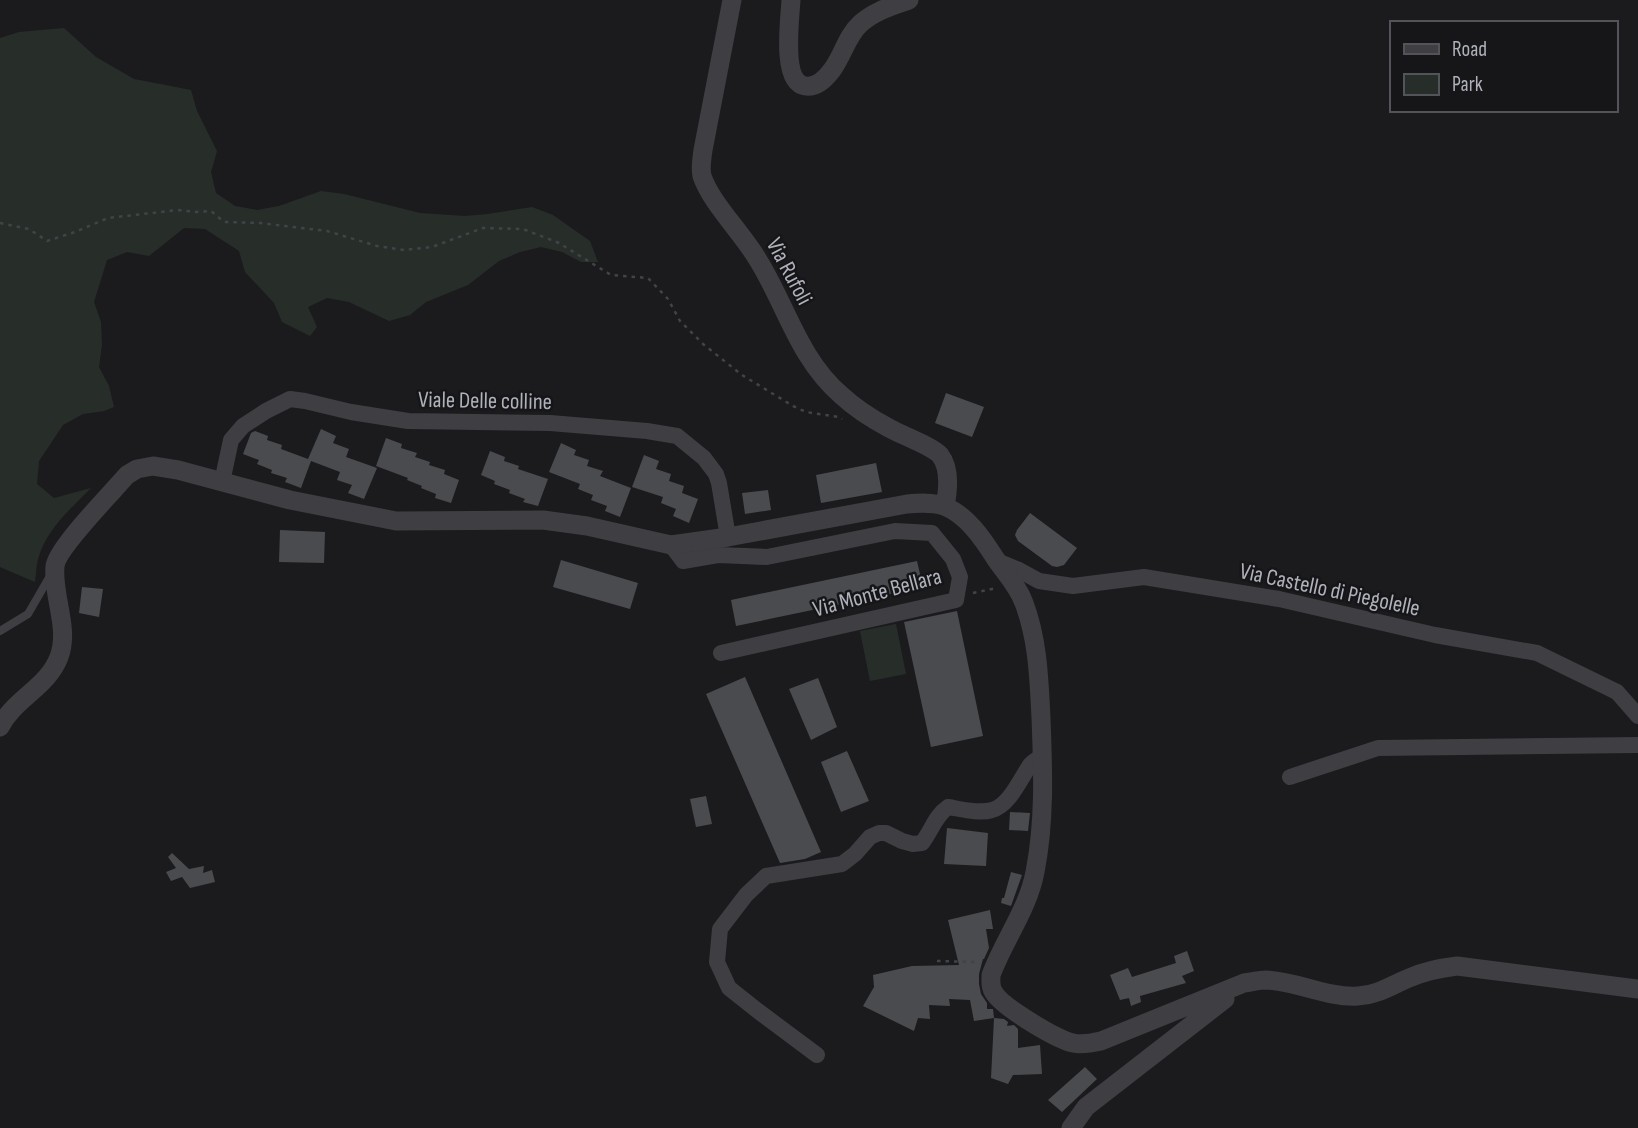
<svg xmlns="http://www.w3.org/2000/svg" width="1638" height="1128" font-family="'Sofia Sans Condensed',sans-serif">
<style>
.green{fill:#272e29}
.building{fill:#4a4b4f}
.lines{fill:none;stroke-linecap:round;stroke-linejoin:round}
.path{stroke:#424348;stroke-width:2.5;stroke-dasharray:3.5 5;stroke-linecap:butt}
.service{stroke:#3e3e43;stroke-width:8}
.minor{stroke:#3e3e43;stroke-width:16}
.tertiary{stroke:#3e3e43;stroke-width:19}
.labels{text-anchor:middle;stroke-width:5;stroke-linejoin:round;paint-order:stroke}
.street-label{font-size:23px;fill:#afb1bb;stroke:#161618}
</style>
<rect width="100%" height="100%" fill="#1b1b1d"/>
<path class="green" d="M 64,28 L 96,57 L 134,79 L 191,90 L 197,111 L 217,151 L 211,172 L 216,193 L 235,206 L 257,210 L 279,206 L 321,191 L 344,194 L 420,213 L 465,216 L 488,214 L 532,207 L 553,215 L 590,241 L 598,262 L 581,262 L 562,252 L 541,247 L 520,252 L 499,261 L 468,285 L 426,302 L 410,315 L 389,321 L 349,302 L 327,298 L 308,307 L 317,327 L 310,336 L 282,322 L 274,303 L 245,272 L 239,251 L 205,229 L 184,228 L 149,256 L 127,252 L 107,260 L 94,302 L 101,322 L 102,345 L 99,367 L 109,386 L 114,407 L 104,411 L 83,414 L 63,425 L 39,461 L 37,484 L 54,498 L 91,488 C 70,509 46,530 38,559 C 36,566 36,575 35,582 L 0,567 L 0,38 L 19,32 Z
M 896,624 L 906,674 L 870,681 L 860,631 Z"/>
<path class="building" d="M 946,393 L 984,407 L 972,437 L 935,423 Z
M 321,429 L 336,436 L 333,443 L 349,449 L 346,457 L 377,468 L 364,499 L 348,493 L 352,485 L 337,480 L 340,472 L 311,461 L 301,488 L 285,482 L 287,478 L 271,473 L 272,470 L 257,464 L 259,460 L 243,454 L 251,433 L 255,431 L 268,436 L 267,440 L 282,445 L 281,449 L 308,459 Z
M 386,438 L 402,444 L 401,448 L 417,453 L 415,457 L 430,462 L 429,465 L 445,470 L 444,474 L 459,480 L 451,503 L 435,498 L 436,494 L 421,488 L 422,486 L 407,480 L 408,478 L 376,466 Z
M 561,443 L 576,450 L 574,455 L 589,460 L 587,466 L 603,471 L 600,476 L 631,488 L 620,517 L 605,511 L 607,506 L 591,500 L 593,495 L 578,489 L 580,484 L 549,472 Z
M 490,451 L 505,457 L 504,461 L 519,466 L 518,469 L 548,479 L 538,506 L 523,502 L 525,499 L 509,493 L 510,490 L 494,484 L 495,481 L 481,475 Z
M 644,455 L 659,461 L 656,469 L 671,474 L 669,481 L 684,486 L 682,493 L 698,499 L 689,523 L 673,516 L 676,509 L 661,503 L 663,497 L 632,487 Z
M 876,463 L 882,492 L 821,503 L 816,475 Z
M 768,490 L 771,510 L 745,514 L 742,493 Z
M 1030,513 L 1077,548 L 1064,565 L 1057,567 L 1052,566 L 1018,541 L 1015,535 L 1017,530 Z
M 280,530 L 325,532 L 324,563 L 279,562 Z
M 561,560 L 638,583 L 630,609 L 553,587 Z
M 917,561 L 923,587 L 736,626 L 731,600 Z
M 82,587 L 103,589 L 99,617 L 79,613 Z
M 957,611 L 983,736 L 931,747 L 904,622 Z
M 745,677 L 821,852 L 805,859 L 780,863 L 706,694 Z
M 818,678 L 837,727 L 811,740 L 789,689 Z
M 847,751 L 869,801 L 841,812 L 821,762 Z
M 706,796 L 712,824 L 696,827 L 690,799 Z
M 1010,812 L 1030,813 L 1028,831 L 1009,830 Z
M 947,828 L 988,833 L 986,866 L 944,864 Z
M 172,853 L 189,869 L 204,866 L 203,873 L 212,870 L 215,882 L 190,888 L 182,877 L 171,881 L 166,872 L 176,868 L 168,857 Z
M 1011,872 L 1022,875 L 1011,906 L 1001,903 L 1002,898 L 1004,898 Z
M 990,910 L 993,929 L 986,929 L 989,948 L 984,959 L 983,959 L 979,974 L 979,984 L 981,994 L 987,1003 L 987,1009 L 993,1009 L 994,1018 L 974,1021 L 970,1000 L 949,999 L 950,1006 L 929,1005 L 930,1019 L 918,1018 L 914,1031 L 863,1006 L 874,987 L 873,975 L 912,966 L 959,965 L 948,920 Z
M 1187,951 L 1194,971 L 1182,976 L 1186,983 L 1140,996 L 1141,1002 L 1131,1006 L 1129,998 L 1120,1000 L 1110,975 L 1128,968 L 1132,977 L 1176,963 L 1174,956 Z
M 994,1018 L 1004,1019 L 1008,1022 L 1007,1026 L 1014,1025 L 1018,1029 L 1018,1048 L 1040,1045 L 1042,1074 L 1013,1075 L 1008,1084 L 991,1078 Z
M 1085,1067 L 1097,1079 L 1062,1112 L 1048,1100 Z"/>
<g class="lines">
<path class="path" d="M 0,223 L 29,229 L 47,241 L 75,232 L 108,218 L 178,210 L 196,212 L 211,211 L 224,222 L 260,223 L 327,231 L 377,246 L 404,250 L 432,247 L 483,228 L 523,229 L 559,243 L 611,275 L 648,278 L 668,299 L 680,321 L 703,344 L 742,375 L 793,406 L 806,412 L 839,417 L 842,419
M 973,593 L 997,588
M 937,961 L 979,962"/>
<path class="service" d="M 0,631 L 28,614 L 50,576"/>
<path class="minor" d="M 222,482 L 231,440 L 243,426 L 266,411 L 290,399 L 305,401 L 351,412 L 408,421 L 550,423 L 647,431 L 677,436 L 704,458 L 716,474 L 719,483 L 728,537
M 671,545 L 683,561 L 718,555 L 767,557 L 895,531 L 932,533 L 953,559 L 960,577 L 956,600 L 721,653
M 997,561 L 1019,570 L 1039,581 L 1073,586 L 1144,577 L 1279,599 L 1435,635 L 1537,653 L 1617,692 L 1638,716
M 1290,777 L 1378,748 L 1638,745
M 817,1055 L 758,1011 L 729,988 L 717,962 L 720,929 L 746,895 L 766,876 L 842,864 L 855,854 L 870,837 L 879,833 L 886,833 L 902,841 L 913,844 L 922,843 C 932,830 935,816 948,807 C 961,809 979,814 992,810 C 1009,806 1021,778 1030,765 C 1034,761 1039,758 1043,755"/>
<path class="tertiary" d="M 732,0 L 703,150 C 702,158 700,167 702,176 C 711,203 743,234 758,260 C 786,305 799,359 841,395 C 855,408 872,419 889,428 C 901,435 932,446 940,455 C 951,469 948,491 945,506
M 791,0 C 790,19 781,82 805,86 C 816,88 826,78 832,70 C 843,55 847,36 860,24 C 874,11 892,6 909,0
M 0,727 C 14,699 48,687 59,657 C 70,628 52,596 55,566 C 57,549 105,500 118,485 L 127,475 L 137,469 L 153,466 L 178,470 L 290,500 L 396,521 L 543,520 L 587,526 L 671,545 L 728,537 L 907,504 C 919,503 932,502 944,506 C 967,515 983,539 995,558 C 1005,573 1018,586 1024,603 C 1038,640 1039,679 1041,718 C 1043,770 1045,821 1035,872 C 1028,909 1004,940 991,975 C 991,981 990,986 993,991 C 1000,1006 1056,1039 1073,1043 C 1082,1045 1092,1043 1101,1041 L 1244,983 C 1252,982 1259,980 1266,980 C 1297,981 1327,998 1358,996 C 1378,995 1392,985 1409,978 C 1425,971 1440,968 1457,966 L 1638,989
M 1071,1128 L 1086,1107 L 1225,999"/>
</g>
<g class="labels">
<g class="street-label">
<text transform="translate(790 271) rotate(62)" y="8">Via Rufoli</text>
<text transform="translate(485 400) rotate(1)" y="8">Viale Delle colline</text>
<text transform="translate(1330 589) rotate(12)" y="8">Via Castello di Piegolelle</text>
<text transform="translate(877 592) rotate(-15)" y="8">Via Monte Bellara</text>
</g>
</g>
<rect x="1390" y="21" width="228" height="91" fill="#161618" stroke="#535459" stroke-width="2"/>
<rect x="1404" y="44" width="35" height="10" fill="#3e3e43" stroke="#535459" stroke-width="2"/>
<text x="1452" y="56" font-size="21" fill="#afb1bb">Road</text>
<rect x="1404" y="74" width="35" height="21" fill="#272e29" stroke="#535459" stroke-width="2"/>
<text x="1452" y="91" font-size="21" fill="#afb1bb">Park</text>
</svg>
